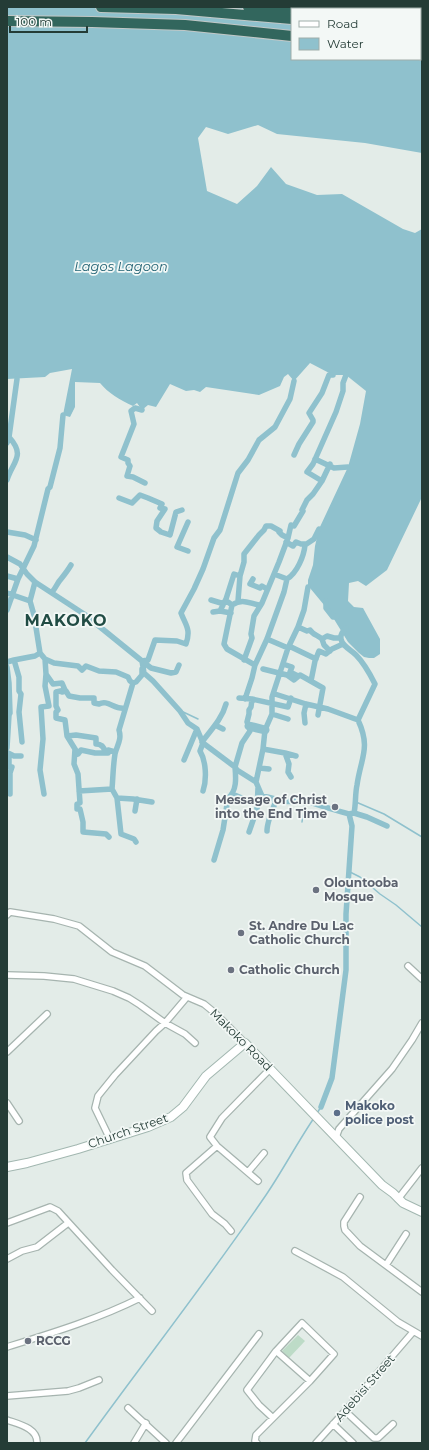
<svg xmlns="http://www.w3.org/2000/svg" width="429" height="1450" font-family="Montserrat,sans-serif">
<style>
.green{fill:#bddbc7}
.water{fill:#8fc1cd;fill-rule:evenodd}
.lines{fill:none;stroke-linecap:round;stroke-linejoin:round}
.stream{stroke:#8fc1cd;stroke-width:1.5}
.canal{stroke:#8fc1cd;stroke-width:5.5}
.river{stroke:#8fc1cd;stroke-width:9}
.street-casing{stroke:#a6b4af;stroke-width:8}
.secondary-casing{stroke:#a2b7b0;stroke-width:10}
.highway-casing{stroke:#c2c8c7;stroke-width:12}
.street{stroke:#fff;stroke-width:5.5}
.secondary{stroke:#fff;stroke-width:8}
.highway{stroke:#32665d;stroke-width:10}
.worship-dot{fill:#6b7280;stroke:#f3f8f6;stroke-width:1.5}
.service-dot{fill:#5c6f8a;stroke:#f3f8f6;stroke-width:1.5}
.labels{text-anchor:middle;stroke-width:3.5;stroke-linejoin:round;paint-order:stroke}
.worship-label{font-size:12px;font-weight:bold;fill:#5b616d;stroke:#f3f8f6;text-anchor:start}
.street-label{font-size:12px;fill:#243c36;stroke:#f3f8f6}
.service-label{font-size:12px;font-weight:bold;fill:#4e5e75;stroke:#f3f8f6;text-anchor:start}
.water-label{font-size:13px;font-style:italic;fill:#226374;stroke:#f3f8f6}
.district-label{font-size:16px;font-weight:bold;letter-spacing:1px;fill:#214c44;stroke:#f3f8f6}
</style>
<rect width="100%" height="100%" fill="#e3ece8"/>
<path class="green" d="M 298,1335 L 305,1341 L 289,1358 L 282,1351 Z"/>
<path class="water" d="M 7,7 L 422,7 L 422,153 L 365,143 L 277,134 L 258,125 L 228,134 L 206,127 L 198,138 L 207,191 L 237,204 L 257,186 L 271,167 L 286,184 L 317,195 L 342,194 L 403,229 L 415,233 L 422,229 L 422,497 L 387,570 L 366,586 L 358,581 L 349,583 L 348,601 L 354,607 L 363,608 L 380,639 L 380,654 L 374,658 L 369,658 L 364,657 L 359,653 L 348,642 L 329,611 L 310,588 L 308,587 L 308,580 L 313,565 L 315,546 L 319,529 L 348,467 L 360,424 L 366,391 L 346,375 L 333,375 L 310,363 L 294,381 L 288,374 L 284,377 L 280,386 L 259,395 L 206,387 L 200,392 L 194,390 L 186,391 L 170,384 L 156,407 L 148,405 L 142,410 L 137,403 L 133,406 C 120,400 108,393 100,383 L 75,382 L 75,407 L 70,417 L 63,415 L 72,369 L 50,373 L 45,377 L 7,379 ZM 292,9 L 420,9 L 420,59 L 292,59 Z"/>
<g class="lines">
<path class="stream" d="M 179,710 L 198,719
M 356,802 L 384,814 L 422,837
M 302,822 L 305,800
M 348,871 L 360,877 L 380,894 L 396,905 L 422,927
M 317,1113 L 321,1107
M 85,1443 C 145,1360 208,1280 266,1195 C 283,1170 297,1143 314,1118"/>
<path class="canal" d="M 142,410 L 135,408 L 131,411 L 134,424 L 121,457 L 128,460 L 128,463 L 130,466 L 127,476 L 133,477 L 145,483
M 7,443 L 9,437 L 17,379
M 294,455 L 299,444 L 313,422 L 313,420 L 309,413 L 322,393 L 329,375 L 333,375
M 315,459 L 334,468 L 348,467
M 7,480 C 13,461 26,456 9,437
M 322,481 L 307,472 L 313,464 L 336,412 L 343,391 L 343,383 L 346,375
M 119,498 L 132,503 L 140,495 L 148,498 L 162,504 L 160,508 L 165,509 L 157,521 L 156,528 L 161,532 L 170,535 L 176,512 L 182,510
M 188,522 L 177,547 L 188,551
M 7,532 L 25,535 L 36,540
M 286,542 L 293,546 L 296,542 L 301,544 L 306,544
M 7,557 L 20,564 L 27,574 L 35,582 L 84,614 L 142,661 L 144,673 L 153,681 L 180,711 L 188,723 L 197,729 L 203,743 L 235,767 L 237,770 L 256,782 L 262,796 C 281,799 283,805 303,799 C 317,806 334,809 349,814
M 274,574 L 287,579
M 7,576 L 18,579
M 253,579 L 250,584 L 260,588 L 262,586 L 267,589
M 35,582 L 30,601 L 34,615 L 40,653 L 45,659 L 46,674 L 53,684 L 62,683 L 65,690 L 56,692 L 56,706 L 58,710 L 56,712 L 56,718 L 65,720 L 67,736 L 75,749 L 74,764 L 78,774 L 80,803 L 77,804 L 77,809 L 80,809 L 83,822 L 83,832 L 106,834 L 109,837
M 52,592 C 56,588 57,583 61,579 C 65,574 68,570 71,565
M 7,593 L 30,601
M 211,600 L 221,603 L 228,602 L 232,605 C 243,598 248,603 259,605
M 238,601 L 240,576 L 244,562 L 244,554 L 259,535 L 264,530 L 266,526 L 271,526 L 280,531 L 279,532 L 282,535 L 288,538
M 326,601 L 326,608 L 333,617 L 337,616
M 232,605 L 224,644 L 227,649 L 255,665
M 7,610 L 18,579 L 34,546 L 48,489 L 50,487 L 60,448 L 63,415
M 220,611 L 226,599 L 234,574 L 240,576
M 213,612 L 220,611 L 231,613
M 298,627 L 307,631 L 310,630 C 313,635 318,635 322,639 L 327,636 L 334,638 L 341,638
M 267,639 L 288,648
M 322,639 L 324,645 L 330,651
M 289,646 L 316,659
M 45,659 L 54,663 L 78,666 L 82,670 L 86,666 L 99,671 L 116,672 L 128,677 L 130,681 L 133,683
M 14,660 L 35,656 L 40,653
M 244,660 L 252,638 L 251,634 L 254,616 L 262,603 L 279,562 L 288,538 L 291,525 L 294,526 L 303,511 L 302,510 L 307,500 L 313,494 L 322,481 L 330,464
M 142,661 L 148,660 L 155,640 L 177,641 L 186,644 C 191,629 186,626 181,613 L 194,589 L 203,569 L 214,538 L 220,530 L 238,473 L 248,460 L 259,440 L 275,427 L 290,399 L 294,381
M 142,661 L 151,668 L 171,673 L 176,672 L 179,665
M 7,662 L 14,660 L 19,677 L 19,691 L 21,694 L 19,712 L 22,742
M 283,664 L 292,667 L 290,672 L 298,676
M 7,667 L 9,683 L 10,713 L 9,715 L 7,748
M 263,669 L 287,675 L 294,680 L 300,675 L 323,688 L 318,715
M 311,681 L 315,661 L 319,651 L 326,654 L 332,649 L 343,644
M 62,692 L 66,691 L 69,696 L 80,698 L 94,698 L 94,703 L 99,704 C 108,699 114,710 125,708
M 275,694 L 306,704 L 328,709 L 358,720
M 245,699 L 252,678 L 255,665 L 267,639 L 284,592 L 287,579 C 297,573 304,556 305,545 L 314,539 L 319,529
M 252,699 L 288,707 L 291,698
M 272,714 L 288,719
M 305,723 L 304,713 L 306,704
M 215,725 L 223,729
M 67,736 L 76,735 L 96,738 L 96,744 C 101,744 104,746 105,752 L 108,750 L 115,752
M 202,742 C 211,730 222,719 226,704
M 75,749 L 78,754 L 81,750 L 95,753 L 108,753
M 263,749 L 285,753 L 289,764 L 288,772 L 291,777
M 8,753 L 14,756 L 21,756
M 285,753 L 296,756
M 9,754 L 9,767 L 12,767 L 10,773 L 10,794
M 184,760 L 197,729
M 235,767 L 242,743 L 250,731 L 249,726 L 247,722 L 249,714 L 249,710 L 251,707 L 252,699 L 239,698
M 259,768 L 269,769
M 256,782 L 263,749 L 265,730 L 272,714 L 272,697 L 288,648 L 298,627 L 304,610 L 308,587
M 112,789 L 117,798 L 121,834 L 134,839 L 136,842
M 79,791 L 112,789 C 113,778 113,766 115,754 C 117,745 122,740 119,730 L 133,683 L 136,682 L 142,675 L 142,669
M 203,791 C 207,779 206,761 200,751 L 203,743
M 44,794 L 40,770 L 43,739 L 41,707 L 49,706 L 45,686 L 46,674
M 232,794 L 242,798
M 117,798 L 133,799 L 152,802
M 135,811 L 137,799
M 354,813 L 367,817 L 387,826
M 267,831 C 267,824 273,808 276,801 L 273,799
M 249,832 L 257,809 L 258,788
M 214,860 L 223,830 L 228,798 C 237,791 236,778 235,767
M 321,1107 L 332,1078 L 346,970 L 346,914 L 352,826 L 349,814 L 354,813 C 356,804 355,794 357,785 C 361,757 371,748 358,720 L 375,684 C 370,674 364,663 356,655 C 351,650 342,646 341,639 C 340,635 343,631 346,628"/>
<path class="river" d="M 249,726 L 265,730"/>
<g class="street-casing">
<path id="street" d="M 7,915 L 10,912 L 54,919 L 79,926 L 112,952 L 145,966 L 183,995 L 204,1004 L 215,1013 L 245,1043
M 408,966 L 422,979
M 7,975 L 44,976 L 74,979 L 113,991 L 129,998 L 140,1005 L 165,1023 L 185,1034 L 195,1043
M 7,1052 L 47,1014
M 7,1103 L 19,1121
M 336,1137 L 339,1129 L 392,1069 L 412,1040 L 422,1023
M 110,1139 L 95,1108 L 98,1096 L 115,1075 L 156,1031 L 165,1023 L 187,997
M 217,1146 L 186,1173 L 187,1180 L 212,1214 L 225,1224 L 231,1231
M 248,1172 L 264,1153
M 258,1181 L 217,1146 L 210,1137 L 222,1118 L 270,1069
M 360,1197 L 344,1222 L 344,1226 L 345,1230 L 360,1246 L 422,1292
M 398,1199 L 422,1168
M 7,1223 L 50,1207 L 58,1211 L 112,1270 L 152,1311
M 295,1251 L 343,1277 L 398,1322 L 422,1336
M 7,1259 L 22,1251 L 37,1247 L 68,1223
M 386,1265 L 406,1234
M 7,1347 C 52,1333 98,1319 140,1298
M 276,1351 L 310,1381
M 7,1396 L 68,1391 L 79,1388 L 99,1380
M 128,1408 L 166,1443
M 345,1411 L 374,1438 L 378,1438 L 393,1424
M 7,1420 C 18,1424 38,1428 37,1443
M 333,1424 L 353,1443
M 134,1443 L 146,1423
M 176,1443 L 259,1334
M 257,1443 L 255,1441 L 256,1435 L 310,1381 L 334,1354 L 302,1323 L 276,1351 L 247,1390 L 259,1405 L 273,1418
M 316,1443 L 345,1411 L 413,1332"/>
</g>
<g class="secondary-casing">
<path id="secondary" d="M 7,1167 L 27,1163 L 78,1149 L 148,1127 L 171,1117 L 183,1107 L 206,1076 L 245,1043 L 382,1185 L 393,1193 L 403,1203 L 422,1212"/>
</g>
<g class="highway-casing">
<path id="highway" d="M 101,7 L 176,9 L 292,19
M 248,7 L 296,9
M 323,9 L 337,7
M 7,21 L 92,22 L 185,25 L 292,36
M 420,32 L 422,33
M 420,47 L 422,47
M 420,54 L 422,55"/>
</g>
<use href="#street" class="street"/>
<use href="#secondary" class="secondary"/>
<use href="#highway" class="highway"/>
</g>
<g class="worship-dot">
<circle cx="335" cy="807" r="4"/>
<circle cx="316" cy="890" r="4"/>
<circle cx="241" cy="933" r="4"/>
<circle cx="231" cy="970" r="4"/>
<circle cx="28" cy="1341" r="4"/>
</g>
<circle class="service-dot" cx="337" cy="1113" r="4"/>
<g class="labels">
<g class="worship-label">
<text x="327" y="804" text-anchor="end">Message of Christ<tspan x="327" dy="14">into the End Time</tspan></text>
<text x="324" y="887">Olountooba<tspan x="324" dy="14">Mosque</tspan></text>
<text x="249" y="930">St. Andre Du Lac<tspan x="249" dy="14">Catholic Church</tspan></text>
<text x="239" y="974">Catholic Church</text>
<text x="36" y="1345">RCCG</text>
</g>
<g class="street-label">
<text transform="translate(241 1040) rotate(45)" y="4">Makoko Road</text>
<text transform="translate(128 1131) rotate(-19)" y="4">Church Street</text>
<text transform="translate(365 1388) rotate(-49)" y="4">Adebisi Street</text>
</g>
<g class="service-label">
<text x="345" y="1110">Makoko<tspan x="345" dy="14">police post</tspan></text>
</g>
<g class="water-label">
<text x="121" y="271">Lagos Lagoon</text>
</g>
<g class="district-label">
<text x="66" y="626">MAKOKO</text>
</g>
</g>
<rect width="429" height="1450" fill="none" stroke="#243c36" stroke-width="16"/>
<rect x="291" y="8" width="130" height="52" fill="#f3f8f6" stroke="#a0ada9"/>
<rect x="299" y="21" width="20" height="6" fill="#ffffff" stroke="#a0ada9"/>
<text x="327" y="28" font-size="12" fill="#243c36">Road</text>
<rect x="299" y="38" width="20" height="12" fill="#8fc1cd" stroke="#a0ada9"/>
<text x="327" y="48" font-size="12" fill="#243c36">Water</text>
<path d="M10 26v6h77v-6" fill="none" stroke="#243c36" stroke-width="2"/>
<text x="16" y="26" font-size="12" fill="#243c36" stroke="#f3f8f6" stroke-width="3" paint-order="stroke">100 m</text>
</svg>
